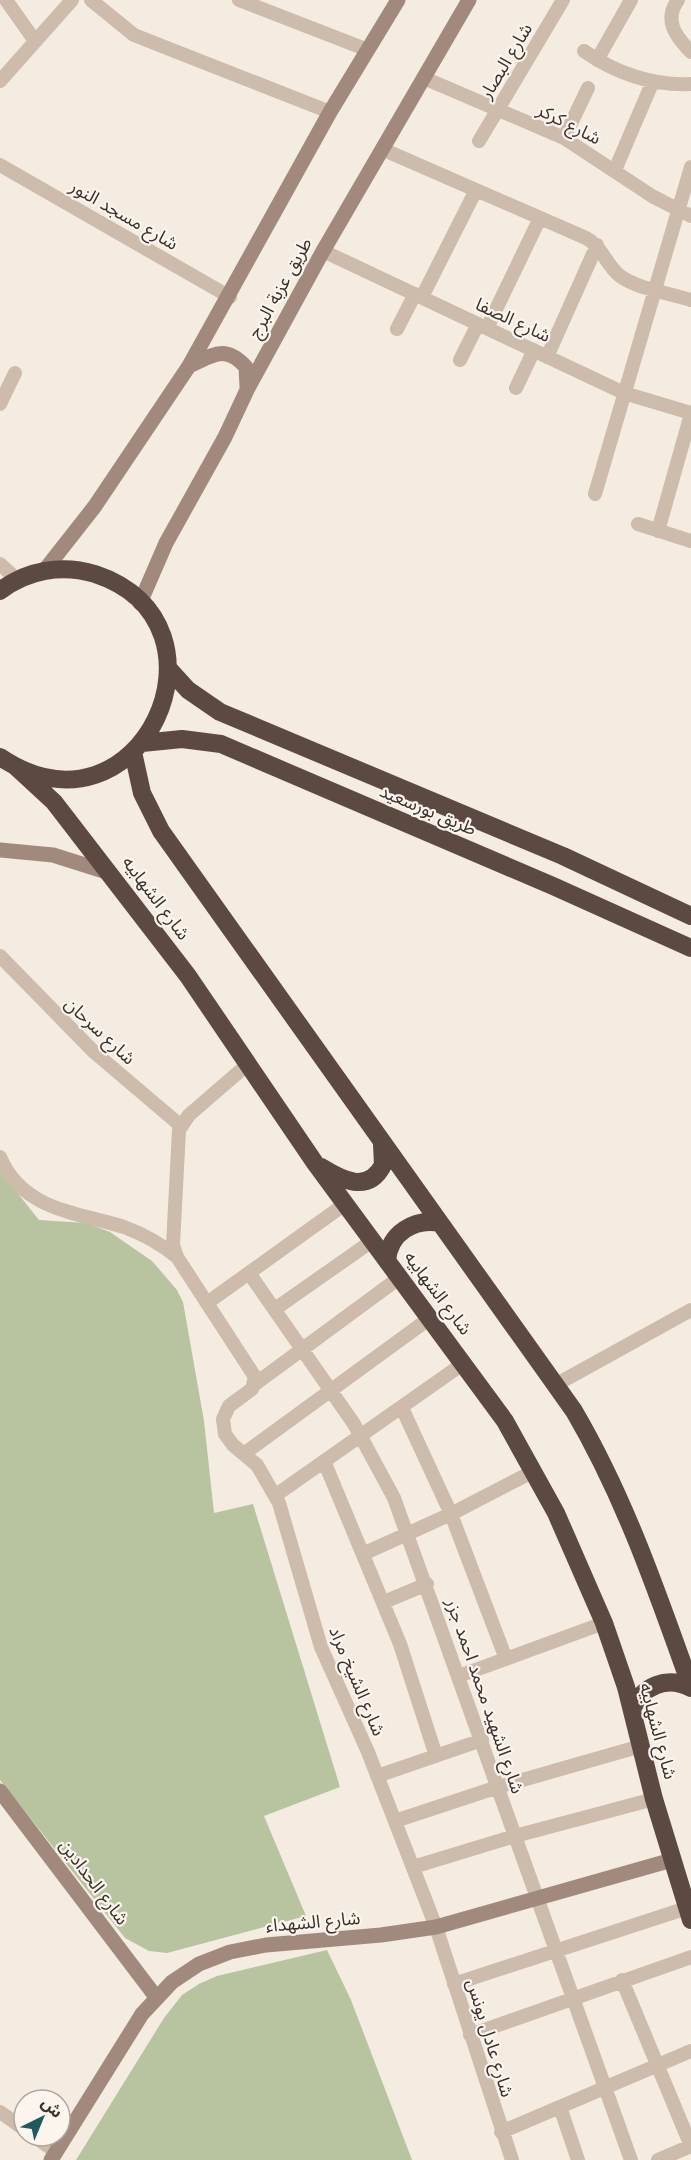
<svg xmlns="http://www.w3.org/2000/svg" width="691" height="2160" font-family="Inter,'Noto Sans Arabic',sans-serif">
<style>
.green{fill:#b8c4a0}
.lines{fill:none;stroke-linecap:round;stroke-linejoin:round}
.street{stroke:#cdbbac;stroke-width:14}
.secondary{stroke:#a18a7d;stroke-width:15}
.highway{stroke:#5c4a42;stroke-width:18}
.labels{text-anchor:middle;stroke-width:4.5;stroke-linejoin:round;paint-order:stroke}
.street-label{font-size:18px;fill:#3b302b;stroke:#fbf5ee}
</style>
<rect width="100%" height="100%" fill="#f4ebe1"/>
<path class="green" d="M 0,1171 L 39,1220 L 86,1223 L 110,1232 L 152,1261 L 177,1290 L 183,1302 L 204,1421 L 214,1513 L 253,1504 L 340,1787 L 264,1816 L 306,1916 L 167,1953 L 149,1951 L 125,1938 L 0,1780 Z
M 327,1950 L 351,2000 L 412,2160 L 76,2160 L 164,2018 L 182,1995 L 199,1984 L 217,1976 Z"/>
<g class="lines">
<path class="street" d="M 6,0 L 35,41
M 91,0 L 134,35 L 330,112
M 239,0 L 368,50
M 678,0 C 663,20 676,37 691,52
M 584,51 C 615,73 653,86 691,84
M 597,60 L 631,0
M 424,78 L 564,138 L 652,196 L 691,216
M 0,81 L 72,0
M 564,138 L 588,88
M 479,141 L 563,0
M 382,149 L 586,238 C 603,247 605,264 620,276 C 638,289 669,293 691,300
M 0,165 L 230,297
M 615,170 L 653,81
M 323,251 L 624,393 L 691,413
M 422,297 L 476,190
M 487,328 L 540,218
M 397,329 L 415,294
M 547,357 L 597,245
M 460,360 L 478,324
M 516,388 L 534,350
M 0,404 L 15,373
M 595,494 L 691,167
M 638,524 L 691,541
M 658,531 L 691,414
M 0,564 L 13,576
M 0,956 L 94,1052 L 181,1126
M 248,1064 L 189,1115 L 179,1130 L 173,1245 L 177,1257 L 255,1377 L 252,1389 L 229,1406 L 223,1419 L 225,1434 L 233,1445 L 257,1465 L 279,1503 L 321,1647 L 368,1752 L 436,1927 L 512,2160
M 0,1157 C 22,1210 76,1212 124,1227 C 143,1234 161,1244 177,1257
M 249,1273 L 354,1424 L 394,1498 L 631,2160
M 207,1303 L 345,1204
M 275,1309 L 372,1241
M 255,1384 L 399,1278
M 557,1384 L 691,1310
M 402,1408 L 451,1514 L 506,1659
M 245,1453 L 430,1318
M 324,1461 L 400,1644 L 436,1756
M 276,1495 L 464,1363
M 365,1553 L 451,1514 L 534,1471
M 384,1602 L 427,1584
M 459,1676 L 604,1623
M 377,1776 L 482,1740
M 395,1821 L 498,1787 L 641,1746
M 413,1867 L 515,1836 L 654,1799
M 622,1980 L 691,2146
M 454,1984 L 687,1908
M 470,2035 L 691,1957
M 560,2107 L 578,2160
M 0,2112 L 24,2129
M 501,2132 L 691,2051
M 34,2136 L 56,2152
M 658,2160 L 691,2146"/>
<path class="secondary" d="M 189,366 C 213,355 225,344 246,367 L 247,387
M 44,571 L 95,506 L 189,366 L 330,112 L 398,0
M 140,603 L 166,543 L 225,437 L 247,390 L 323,251 L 469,0
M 0,850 L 53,855 L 110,873
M 0,1791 L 156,1997
M 51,2160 L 142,2014 L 172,1982 L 199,1964 L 230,1952 L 266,1945 L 381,1935 L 436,1927 L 672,1860"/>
<path class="highway" d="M 0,591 C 27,570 62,564 95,574 C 244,623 140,851 0,757
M 168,668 L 188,690 L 220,712 L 563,856 L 691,916
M 142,743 L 182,739 L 221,744 L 553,886 L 691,948
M 133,752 L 142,793 L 161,831 L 574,1411 C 625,1498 657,1592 691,1687
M 15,766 L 54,802 L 188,976 L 315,1163 L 505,1421 L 556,1513 L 604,1623 L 626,1687 L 654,1799 L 691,1920
M 321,1167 C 342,1180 368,1194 383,1165 L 382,1144
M 387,1261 C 389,1233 414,1218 440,1223
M 632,1709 C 643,1686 667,1675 691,1688"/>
</g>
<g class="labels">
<g class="street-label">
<text transform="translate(506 61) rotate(-59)" y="6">شارع البصار</text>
<text transform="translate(569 124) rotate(27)" y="6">شارع كركر</text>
<text transform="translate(124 215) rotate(30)" y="6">شارع مسجد النور</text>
<text transform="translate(280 288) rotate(-61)" y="6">طريق عزبة البرج</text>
<text transform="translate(513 320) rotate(25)" y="6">شارع الصفا</text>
<text transform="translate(428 810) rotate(23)" y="6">طريق بورسعيد</text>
<text transform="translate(156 898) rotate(53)" y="6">شارع الشهابيه</text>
<text transform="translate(100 1031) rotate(43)" y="6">شارع سرحان</text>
<text transform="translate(438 1293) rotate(53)" y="6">شارع الشهابيه</text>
<text transform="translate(357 1681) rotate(67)" y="6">شارع الشيخ مراد</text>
<text transform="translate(485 1696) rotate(71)" y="6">شارع الشهيد محمد احمد جزر</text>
<text transform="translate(658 1731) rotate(75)" y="6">شارع الشهابيه</text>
<text transform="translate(94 1882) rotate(53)" y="6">شارع الحدادين</text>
<text transform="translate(313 1922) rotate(-5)" y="6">شارع الشهداء</text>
<text transform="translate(490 2038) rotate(73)" y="6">شارع عادل يونس</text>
</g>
</g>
<g transform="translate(42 2118) rotate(43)"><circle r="28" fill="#fbf5ee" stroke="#aea6a0" stroke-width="1.5"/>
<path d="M0-4.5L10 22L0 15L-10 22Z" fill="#1f5a5e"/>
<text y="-9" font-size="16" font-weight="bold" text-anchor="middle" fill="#3b302b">ش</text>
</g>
</svg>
